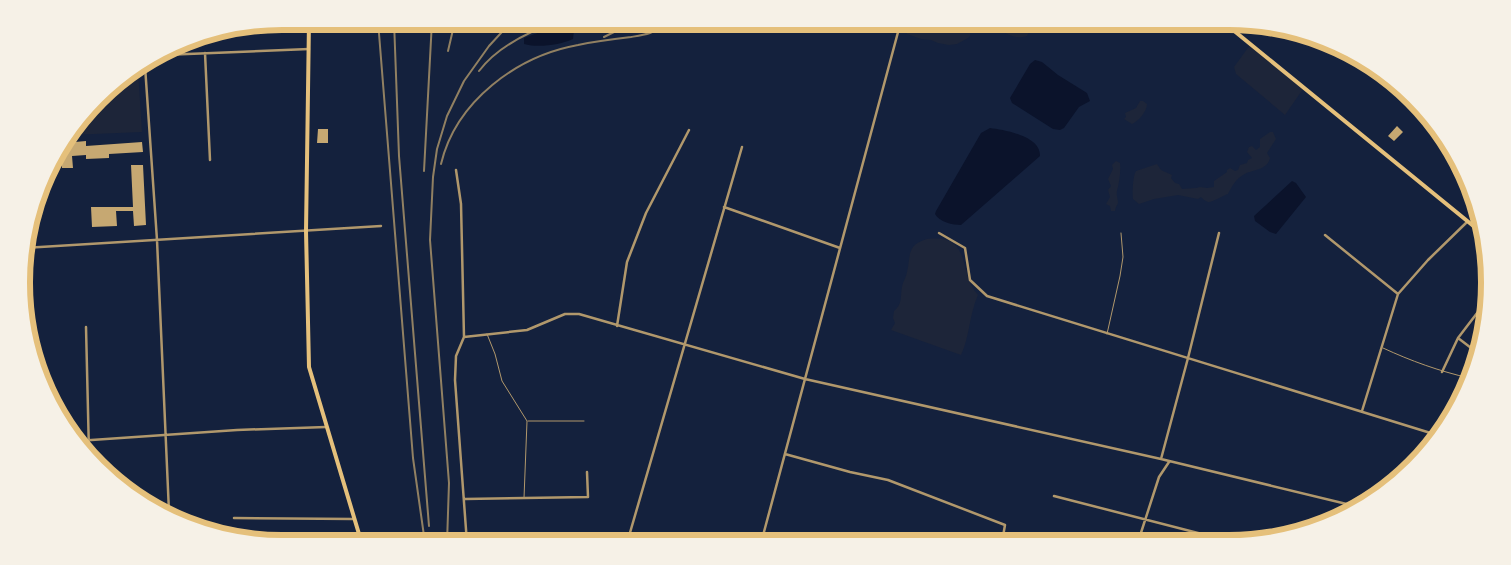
<svg xmlns="http://www.w3.org/2000/svg" width="1511" height="565" font-family="'Nunito Sans',sans-serif">
<style>
.green{fill:#1d2539}
.water{fill:#0b132b}
.building{fill:#c6a872}
.lines{fill:none;stroke-linecap:round;stroke-linejoin:round}
.service{stroke:#b1986c;stroke-width:1}
.minor{stroke:#b1986c;stroke-width:2.5}
.secondary{stroke:#e5c07b;stroke-width:4}
.primary{stroke:#e5c07b;stroke-width:4}
.rail{stroke:#918062;stroke-width:2}
.rim{fill:none;stroke:#e5c07b;stroke-width:6}
</style>
<rect width="100%" height="100%" fill="#14213d"/>
<path class="green" d="M 942,21 L 967,23 L 970,29 L 970,36 L 968,38 L 957,44 L 949,45 L 938,43 L 931,40 L 921,39 L 907,34 L 907,24 L 928,31 L 937,32 L 942,30 L 943,25 Z
M 983,21 L 1027,21 L 1031,28 L 1027,36 C 1010,42 1000,26 983,21 Z
M 1250,45 L 1303,89 L 1285,115 L 1236,74 L 1234,67 Z
M 138,70 L 142,132 L 70,135 L 110,86 Z
M 1140,101 L 1143,101 L 1147,104 C 1147,111 1139,121 1132,124 L 1124,119 L 1126,117 L 1125,113 L 1136,108 Z
M 1270,132 L 1273,132 L 1276,139 L 1267,153 L 1270,158 C 1267,171 1252,169 1243,175 C 1236,179 1232,186 1228,194 C 1224,195 1211,203 1208,202 C 1205,201 1203,199 1201,197 L 1198,199 L 1178,195 L 1154,199 L 1139,204 L 1133,199 C 1132,193 1133,175 1136,171 L 1157,164 L 1161,170 L 1172,175 L 1171,178 L 1175,183 L 1179,184 L 1182,189 L 1196,188 L 1200,187 L 1207,188 L 1214,187 L 1214,181 L 1227,172 L 1227,170 L 1230,168 L 1235,171 L 1238,170 L 1240,165 L 1247,163 L 1248,160 L 1252,158 L 1247,152 L 1249,147 L 1252,146 L 1256,150 L 1260,147 L 1260,139 Z
M 1116,161 L 1120,163 C 1121,172 1119,183 1117,191 C 1116,195 1118,199 1118,203 C 1117,206 1115,208 1115,211 L 1111,211 L 1110,206 L 1106,204 L 1110,197 L 1108,190 L 1111,186 L 1108,179 L 1113,169 L 1112,165 Z
M 927,239 C 974,234 957,273 978,295 C 969,315 970,336 961,355 L 891,330 L 895,323 L 893,318 L 894,311 C 903,304 900,296 902,287 C 903,281 906,278 907,272 C 911,256 906,245 927,239 Z"/>
<path class="water" d="M 559,25 L 574,30 L 573,39 C 560,45 538,48 524,44 L 524,38 Z
M 1035,60 L 1042,62 L 1058,75 L 1087,93 L 1090,101 L 1079,107 L 1064,128 L 1060,130 L 1053,129 L 1012,103 L 1010,98 L 1030,64 Z
M 990,128 C 1005,130 1041,136 1040,156 L 961,225 C 953,225 939,222 935,214 L 936,211 L 981,133 Z
M 1292,181 L 1296,183 L 1306,197 L 1276,234 L 1270,232 L 1255,221 L 1254,216 Z"/>
<path class="building" d="M 1278,28 L 1296,30 L 1297,31 L 1292,38 Z
M 1397,126 L 1403,132 L 1394,141 L 1388,136 Z
M 318,129 L 328,129 L 328,143 L 317,143 Z
M 86,141 L 86,146 L 142,142 L 143,152 L 109,154 L 109,158 L 86,159 L 86,155 L 72,156 L 73,168 L 62,168 L 60,147 L 64,143 Z
M 131,165 L 143,165 L 146,225 L 134,226 L 133,211 L 116,211 L 117,226 L 92,227 L 91,207 L 133,207 Z"/>
<g class="lines">
<path class="service" d="M 487,334 L 495,354 L 502,381 L 527,421 L 524,498
M 1107,334 L 1120,276 L 1123,257 L 1121,233
M 1383,348 C 1411,361 1439,371 1469,378
M 528,421 L 584,421"/>
<path class="minor" d="M 205,53 L 210,160
M 163,55 L 309,49
M 145,66 L 157,240 L 169,512
M 456,170 L 461,204 L 464,337 L 456,356 L 455,380 L 467,543
M 724,207 L 840,248
M 939,233 L 965,248 L 970,280 L 987,296 L 1437,435
M 1325,235 L 1398,294
M 24,248 L 381,226
M 617,326 L 627,262 L 646,213 L 689,130
M 86,327 L 89,453
M 464,337 L 527,330 L 565,314 L 579,314 L 805,379 L 1161,459 L 1359,507
M 1458,338 L 1479,354
M 1442,372 L 1458,338 L 1484,304
M 1362,411 L 1398,294 L 1428,260 L 1468,221
M 77,441 L 237,430 L 326,427
M 785,454 L 850,472 L 888,480 L 1005,525 L 1002,542
M 1161,459 L 1188,358 L 1219,233
M 1054,496 L 1233,542
M 465,499 L 588,497 L 587,472
M 234,518 L 354,519
M 1138,542 L 1159,477 L 1169,462
M 627,543 L 742,147
M 761,543 L 901,21"/>
<path class="secondary" d="M 309,21 L 306,231 L 309,367 L 362,544"/>
<path class="primary" d="M 1222,21 L 1482,233"/>
<path class="rail" d="M 378,21 L 413,458 L 425,543
M 394,21 L 399,156 L 429,526
M 604,37 L 626,26 L 629,21
M 448,51 L 455,21
M 479,71 C 498,46 530,31 559,21
M 441,164 C 456,101 517,56 578,45 C 596,41 613,39 631,37 C 637,36 644,35 650,33 C 659,29 669,25 678,21
M 424,171 L 432,21
M 447,543 L 449,483 L 430,240 L 433,177 L 437,149 L 447,116 L 464,81 L 489,46 L 512,21"/>
</g>
<path d="M0 0H1511V565H0ZM282 30H1229A252 252 0 0 1 1481 282V283A252 252 0 0 1 1229 535H282A252 252 0 0 1 30 283V282A252 252 0 0 1 282 30Z" fill="#f6f1e7" fill-rule="evenodd"/>
<path class="rim" d="M282 30H1229A252 252 0 0 1 1481 282V283A252 252 0 0 1 1229 535H282A252 252 0 0 1 30 283V282A252 252 0 0 1 282 30Z"/>
</svg>
